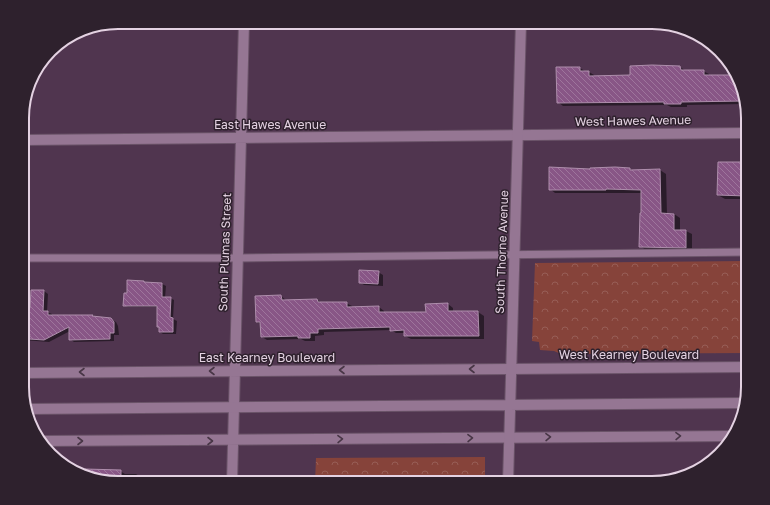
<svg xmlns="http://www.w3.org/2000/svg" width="770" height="505" font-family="'Golos Text',sans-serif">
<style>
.park{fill:url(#park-crowns)}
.shadow{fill:#0007}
.building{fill:url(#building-back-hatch);stroke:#ae8eac}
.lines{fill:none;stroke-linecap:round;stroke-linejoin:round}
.service-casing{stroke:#6a5368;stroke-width:9}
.minor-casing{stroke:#6a5368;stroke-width:12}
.secondary-casing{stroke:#6a5368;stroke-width:12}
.service{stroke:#957693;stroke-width:7}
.minor{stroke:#957693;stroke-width:10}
.secondary{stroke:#957693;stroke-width:10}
.oneway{stroke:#483646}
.labels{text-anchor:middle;stroke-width:3;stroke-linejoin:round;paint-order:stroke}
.street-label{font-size:12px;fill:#e4d2e2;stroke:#2e212d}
.rim{fill:none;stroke:#e4d2e2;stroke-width:2}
</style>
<defs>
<pattern id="park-crowns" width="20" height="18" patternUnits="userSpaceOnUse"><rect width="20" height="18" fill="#86433a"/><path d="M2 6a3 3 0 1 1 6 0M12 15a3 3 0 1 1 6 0" fill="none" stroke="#975d56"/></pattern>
<pattern id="building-back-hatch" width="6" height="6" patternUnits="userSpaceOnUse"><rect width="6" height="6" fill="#885686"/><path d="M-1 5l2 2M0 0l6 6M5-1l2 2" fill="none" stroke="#9e759c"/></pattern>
</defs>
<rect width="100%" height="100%" fill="#50354f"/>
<path class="park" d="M 748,261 L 748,353 L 561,354 L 554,351 L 540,350 L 539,342 L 532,341 L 535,263 Z
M 485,457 L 485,483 L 315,483 L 316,458 Z"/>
<path class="shadow" d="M 730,64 L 735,70 L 745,104 L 687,105 L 687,107 L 671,107 L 667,105 L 563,106 L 558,102 L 580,68 L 586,72 L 589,72 L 594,75 L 594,76 L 631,76 L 652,66 L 680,67 L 686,71 L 703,71 L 709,74 L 709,76 L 730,76 Z
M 746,163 L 748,164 L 748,199 L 725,199 L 718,195 Z
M 630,169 L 634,171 L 660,170 L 666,174 L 667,214 L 674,214 L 680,218 L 680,231 L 686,231 L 692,234 L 692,250 L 646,250 L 640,246 L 642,193 L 555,193 L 550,189 L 591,170 Z
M 378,272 L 383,275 L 383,286 L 364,285 L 360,282 Z
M 144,282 L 148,284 L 162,284 L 166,286 L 165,298 L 170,298 L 174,300 L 173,319 L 177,321 L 176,334 L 163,334 L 160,332 L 160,327 L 158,326 L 158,307 L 128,307 L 124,305 L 128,294 Z
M 44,291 L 48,294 L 47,312 L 52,314 L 52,316 L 111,319 L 116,322 L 118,326 L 119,335 L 114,335 L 114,341 L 74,342 L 70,339 L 70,331 L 49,342 L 23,340 L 23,304 L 32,305 Z
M 281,296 L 287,301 L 317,300 L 322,303 L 346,303 L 352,306 L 352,308 L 379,307 L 384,311 L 384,313 L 427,313 L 448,304 L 453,308 L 453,312 L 478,312 L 484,316 L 484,339 L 411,339 L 405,336 L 405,333 L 396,333 L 391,330 L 324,332 L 324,335 L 315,336 L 315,341 L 305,341 L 301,339 L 267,340 L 262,337 L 261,324 L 257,322 Z
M 120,471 L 125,474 L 136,474 L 141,477 L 141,483 L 118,483 L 88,474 Z
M 271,476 L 287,477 L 292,479 L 292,483 L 271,483 Z"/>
<path class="building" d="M 652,65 L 680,66 L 681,70 L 704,70 L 704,75 L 736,75 L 744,101 L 681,102 L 681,104 L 664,104 L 664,102 L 557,103 L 556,67 L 580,67 L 580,71 L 589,71 L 589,76 L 630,75 L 630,66 Z
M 718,162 L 747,162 L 746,196 L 717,195 Z
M 549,167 L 590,169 L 590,168 L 615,167 L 630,168 L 630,170 L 660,169 L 661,213 L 674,214 L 674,230 L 686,230 L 686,248 L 639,247 L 640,213 L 641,213 L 641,190 L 606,189 L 606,190 L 549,190 Z
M 359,270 L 379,271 L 378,284 L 359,283 Z
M 127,280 L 144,281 L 144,282 L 162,283 L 162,297 L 171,297 L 170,317 L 173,318 L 173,332 L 159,332 L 159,327 L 157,327 L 157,306 L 123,306 L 124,293 L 127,293 Z
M 31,290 L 44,290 L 43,311 L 48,311 L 48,315 L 93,315 L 92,316 L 111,318 L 114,322 L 114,333 L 110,333 L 110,339 L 69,340 L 69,327 L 44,340 L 29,339 L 30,334 L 23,333 L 24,322 L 25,317 L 27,317 L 28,308 L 30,308 Z
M 281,295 L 282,300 L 317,299 L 318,302 L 347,302 L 347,307 L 379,306 L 379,312 L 426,312 L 425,304 L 448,303 L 448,311 L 478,311 L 479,336 L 404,336 L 404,330 L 390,331 L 390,327 L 318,329 L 318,333 L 310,333 L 310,338 L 298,338 L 298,336 L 261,337 L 260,322 L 256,322 L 255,296 Z
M 85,469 L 121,470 L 121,483 L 85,473 Z"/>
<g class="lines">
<g class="service-casing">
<path id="service" d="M 23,258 L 238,258 L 748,252"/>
</g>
<g class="minor-casing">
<path id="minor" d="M 23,140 L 748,133
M 23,373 L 748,367
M 41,441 L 733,436
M 232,483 L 244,22"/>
</g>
<g class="secondary-casing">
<path id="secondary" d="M 26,409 L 744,403
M 508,483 L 521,22"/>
</g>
<use href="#service" class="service"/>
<use href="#minor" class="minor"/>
<use href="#secondary" class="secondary"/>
</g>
<defs><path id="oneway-chevron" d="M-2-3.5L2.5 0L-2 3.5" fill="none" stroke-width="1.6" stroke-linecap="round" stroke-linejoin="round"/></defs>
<g class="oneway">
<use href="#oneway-chevron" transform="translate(472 369) rotate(180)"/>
<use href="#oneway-chevron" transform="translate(342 370) rotate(180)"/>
<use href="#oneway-chevron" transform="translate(212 371) rotate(180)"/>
<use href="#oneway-chevron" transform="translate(82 372) rotate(180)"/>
<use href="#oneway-chevron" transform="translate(678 436) rotate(-1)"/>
<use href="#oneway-chevron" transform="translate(548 437) rotate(-1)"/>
<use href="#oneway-chevron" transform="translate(470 438) rotate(-1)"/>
<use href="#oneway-chevron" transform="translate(340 439) rotate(-1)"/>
<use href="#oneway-chevron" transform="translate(80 441)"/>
<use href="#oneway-chevron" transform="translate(210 441)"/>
</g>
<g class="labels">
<g class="street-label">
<text transform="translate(633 121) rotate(-1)" y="4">West Hawes Avenue</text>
<text x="270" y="129">East Hawes Avenue</text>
<text transform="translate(225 252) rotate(-88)" y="4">South Plumas Street</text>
<text transform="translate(502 252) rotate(-88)" y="4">South Thorne Avenue</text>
<text x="629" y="359">West Kearney Boulevard</text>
<text x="267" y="362">East Kearney Boulevard</text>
</g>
</g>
<path d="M0 0H770V505H0ZM118 29H652A89 89 0 0 1 741 118V387A89 89 0 0 1 652 476H118A89 89 0 0 1 29 387V118A89 89 0 0 1 118 29Z" fill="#2e212d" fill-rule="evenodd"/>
<path class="rim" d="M118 29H652A89 89 0 0 1 741 118V387A89 89 0 0 1 652 476H118A89 89 0 0 1 29 387V118A89 89 0 0 1 118 29Z"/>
</svg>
